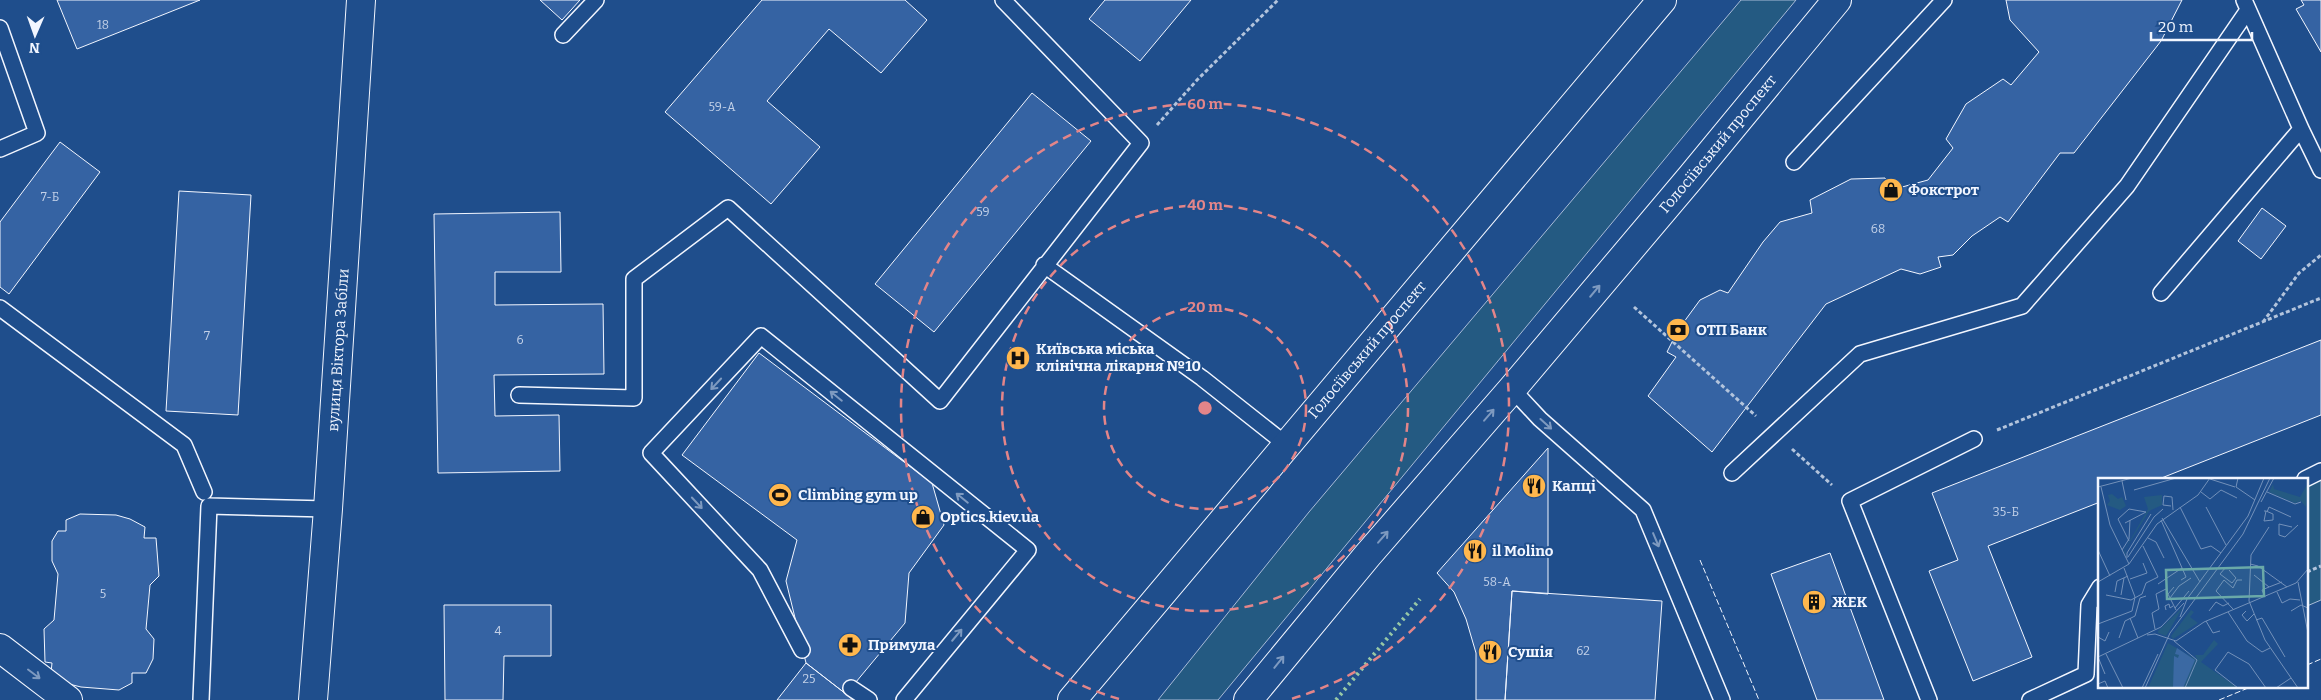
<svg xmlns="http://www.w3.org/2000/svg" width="2321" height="700" font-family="Bitter,serif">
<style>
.green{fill:#245a82;stroke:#a8bbd7}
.building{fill:#3563a3;stroke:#f2f6ff}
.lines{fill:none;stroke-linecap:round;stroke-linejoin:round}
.service-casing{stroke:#f2f6ff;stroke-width:18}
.minor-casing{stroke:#f2f6ff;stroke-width:30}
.primary-casing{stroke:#f2f6ff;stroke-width:30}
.trunk-casing{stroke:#f2f6ff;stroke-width:30}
.path{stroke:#b3c4dc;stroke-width:3;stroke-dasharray:4 2.5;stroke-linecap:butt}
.service{stroke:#1f4e8c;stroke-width:15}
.minor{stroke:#1f4e8c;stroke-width:28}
.primary{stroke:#1f4e8c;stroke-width:28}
.trunk{stroke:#1f4e8c;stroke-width:28}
.hedge{stroke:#97c8a6;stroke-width:4;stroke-dasharray:2.5 4;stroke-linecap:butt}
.fence{stroke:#f2f6ff;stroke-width:1;stroke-dasharray:6 2.5;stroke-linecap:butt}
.oneway{stroke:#7e9ac0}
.ring{fill:none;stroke:#e38589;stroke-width:2.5;stroke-dasharray:9 6}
.labels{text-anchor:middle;stroke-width:4;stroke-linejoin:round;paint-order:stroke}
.number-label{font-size:12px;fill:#c3d1e8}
.street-label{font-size:15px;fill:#f2f6ff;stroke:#1f4e8c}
.poi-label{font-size:15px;font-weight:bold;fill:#f2f6ff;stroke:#1f4e8c;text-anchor:start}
.inset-road{fill:none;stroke:#7391ba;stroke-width:1}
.view{fill:#6aa9a8;fill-opacity:0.15;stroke:#6aa9a8;stroke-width:2.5}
.inset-edge{fill:none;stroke:#f2f6ff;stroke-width:2.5}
.centre{fill:#e38589;stroke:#1f4e8c;stroke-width:2.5}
.ring-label{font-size:15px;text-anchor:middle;font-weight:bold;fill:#e38589;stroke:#1f4e8c;stroke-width:4;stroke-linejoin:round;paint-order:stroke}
</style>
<rect width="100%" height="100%" fill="#1f4e8c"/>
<path class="green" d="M 1741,0 L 1796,0 L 1218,700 L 1158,700 L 1309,512 Z
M 2321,471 L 2321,600 L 2307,606 L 2307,479 Z"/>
<path class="building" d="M 57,0 L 200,0 L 77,49 Z
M 540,0 L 580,0 L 562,20 Z
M 762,0 L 905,0 L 927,20 L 881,73 L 829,29 L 767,101 L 820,147 L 771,204 L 665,112 Z
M 1105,0 L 1191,0 L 1140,61 L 1089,19 Z
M 2006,0 L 2182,0 L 2161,41 L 2074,153 L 2060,153 L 2008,222 L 2000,217 L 1972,236 L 1953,255 L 1938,257 L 1941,267 L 1920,274 L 1901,269 L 1826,304 L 1712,452 L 1648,396 L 1676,357 L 1667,352 L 1678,330 L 1700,300 L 1720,290 L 1728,293 L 1763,242 L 1780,222 L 1812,213 L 1810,200 L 1851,179 L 1885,178 L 1891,190 L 1928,180 L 1953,148 L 1946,139 L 1966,104 L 2003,79 L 2011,85 L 2039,52 L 2010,20 Z
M 2301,0 L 2321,0 L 2321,52 L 2296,9 L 2304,5 Z
M 1032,93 L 1091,141 L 934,332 L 875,284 Z
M 60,142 L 100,172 L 9,294 L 0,287 L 0,222 Z
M 179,191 L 251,195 L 238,415 L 166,411 Z
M 2262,208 L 2286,226 L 2261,259 L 2238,241 Z
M 560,212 L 561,272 L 495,272 L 495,305 L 603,304 L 604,374 L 494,375 L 495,416 L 559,415 L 560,471 L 438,473 L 434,214 Z
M 2321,340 L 2321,415 L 2159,479 L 2100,479 L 2100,502 L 1988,546 L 2032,657 L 1973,681 L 1929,571 L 1958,560 L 1932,493 Z
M 759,353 L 932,483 L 944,525 L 909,573 L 905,623 L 846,694 L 806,663 L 786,581 L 797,540 L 682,455 Z
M 1548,448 L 1548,594 L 1512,591 L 1505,700 L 1476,700 L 1476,653 L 1466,619 L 1454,592 L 1437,573 Z
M 80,514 L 116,515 L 130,519 L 145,527 L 144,538 L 156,538 L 159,576 L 150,585 L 146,629 L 154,639 L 153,659 L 146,673 L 132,673 L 132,683 L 119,690 L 81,687 L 65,683 L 51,673 L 52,663 L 45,662 L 44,629 L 54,620 L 58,574 L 52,561 L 52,541 L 58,531 L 66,531 L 66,520 Z
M 1830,553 L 1858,629 L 1884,700 L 1817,700 L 1771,574 Z
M 1512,591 L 1662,601 L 1655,700 L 1505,700 Z
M 444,605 L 551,605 L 551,656 L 504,656 L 503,700 L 445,700 Z
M 806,663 L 846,694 L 853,700 L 777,700 Z"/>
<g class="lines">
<g class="service-casing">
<path id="service" d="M 0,28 L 37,133 L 0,149
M 563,35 L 596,0
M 2301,129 L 2321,170
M 1794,162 L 1944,0
M 1044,265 L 1202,378 L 1288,446
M 2161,293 L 2301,129 L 2244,0
M 0,308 L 184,445 L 204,492
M 1512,389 L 1540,419 L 1643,510 L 1722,700
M 519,395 L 634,398 L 634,279 L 728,208 L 940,401 L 1141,143 L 1003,0
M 1732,473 L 1860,354 L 2022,306 L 2127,186 L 2248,10
M 2305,479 L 2321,471
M 802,650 L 760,570 L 651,453 L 761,336 L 1028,550 L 904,700
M 851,688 L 869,700
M 201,700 L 209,506 L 328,509
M 1929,700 L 1850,501 L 1974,439
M 2030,700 L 2086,674 L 2089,605 L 2100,587"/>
</g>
<g class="minor-casing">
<g id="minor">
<path d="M 0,648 L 68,700"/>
<path id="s1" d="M 313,700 L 328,509 L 361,0"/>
</g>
</g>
<g class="primary-casing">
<g id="primary">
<path id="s2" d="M 1248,700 L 1367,556 L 1512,389 L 1691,177 L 1837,0"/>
</g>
</g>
<g class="trunk-casing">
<g id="trunk">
<path id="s3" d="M 1072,700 L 1662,0"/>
</g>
</g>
<path class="path" d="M 1157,125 L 1197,80 L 1278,0
M 1634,307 L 1756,416
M 2263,322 L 2299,273 L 2321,255
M 1997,430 L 2321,298
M 1792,449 L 1832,485
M 2307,572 L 2321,566"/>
<use href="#service" class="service"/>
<use href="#minor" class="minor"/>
<use href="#primary" class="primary"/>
<use href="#trunk" class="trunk"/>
<path class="hedge" d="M 1336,700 L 1420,599"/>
<path class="fence" d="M 1700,560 L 1759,700
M 2307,665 L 2321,659
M 2219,700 L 2253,686"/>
</g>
<defs><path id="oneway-shaft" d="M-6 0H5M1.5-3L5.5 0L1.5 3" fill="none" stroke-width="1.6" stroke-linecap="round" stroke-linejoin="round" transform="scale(1.25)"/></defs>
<g class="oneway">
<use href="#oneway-shaft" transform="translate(1595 291) rotate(-50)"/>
<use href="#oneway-shaft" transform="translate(716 384) rotate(133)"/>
<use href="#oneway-shaft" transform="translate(836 396) rotate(-141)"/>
<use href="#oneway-shaft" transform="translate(1489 415) rotate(-49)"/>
<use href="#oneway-shaft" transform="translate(1546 424) rotate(42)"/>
<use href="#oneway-shaft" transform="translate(962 498) rotate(-141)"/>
<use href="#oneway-shaft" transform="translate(697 503) rotate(47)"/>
<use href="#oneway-shaft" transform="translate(1383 537) rotate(-49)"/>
<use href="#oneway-shaft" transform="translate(1656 540) rotate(67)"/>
<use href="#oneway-shaft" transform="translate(957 635) rotate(-50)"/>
<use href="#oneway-shaft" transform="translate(1279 662) rotate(-51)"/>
<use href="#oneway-shaft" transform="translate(34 674) rotate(37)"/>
</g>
<g class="ring">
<circle cx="1205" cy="408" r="101"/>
<circle cx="1205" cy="408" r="203"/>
<path d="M1119 699A304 304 0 1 1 1291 699"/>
</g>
<defs>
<g id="shop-disc" transform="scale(1.25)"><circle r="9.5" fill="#ffb74d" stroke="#1f4e8c"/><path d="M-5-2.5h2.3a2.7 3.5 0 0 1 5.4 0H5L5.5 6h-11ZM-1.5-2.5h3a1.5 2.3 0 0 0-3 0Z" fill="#111"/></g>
<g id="bank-disc" transform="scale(1.25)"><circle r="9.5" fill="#ffb74d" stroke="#1f4e8c"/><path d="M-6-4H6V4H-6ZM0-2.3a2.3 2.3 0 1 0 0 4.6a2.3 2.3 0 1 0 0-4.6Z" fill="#111"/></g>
<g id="hospital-disc" transform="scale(1.25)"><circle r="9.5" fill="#ffb74d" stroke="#1f4e8c"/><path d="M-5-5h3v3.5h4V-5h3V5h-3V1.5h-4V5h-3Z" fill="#111"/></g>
<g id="restaurant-disc" transform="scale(1.25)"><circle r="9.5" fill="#ffb74d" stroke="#1f4e8c"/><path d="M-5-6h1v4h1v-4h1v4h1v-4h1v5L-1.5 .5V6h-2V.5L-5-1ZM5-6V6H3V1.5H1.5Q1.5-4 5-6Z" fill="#111"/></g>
<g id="stadium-disc" transform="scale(1.25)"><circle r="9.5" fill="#ffb74d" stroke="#1f4e8c"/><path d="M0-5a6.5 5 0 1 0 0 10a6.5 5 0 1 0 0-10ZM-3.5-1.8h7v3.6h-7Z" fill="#111"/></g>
<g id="building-disc" transform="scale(1.25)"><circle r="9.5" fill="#ffb74d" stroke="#1f4e8c"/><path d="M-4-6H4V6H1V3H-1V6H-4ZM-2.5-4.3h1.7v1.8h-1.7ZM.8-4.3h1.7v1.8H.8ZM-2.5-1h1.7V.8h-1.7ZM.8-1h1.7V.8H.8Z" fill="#111"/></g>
<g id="pharmacy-disc" transform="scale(1.25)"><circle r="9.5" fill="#ffb74d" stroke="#1f4e8c"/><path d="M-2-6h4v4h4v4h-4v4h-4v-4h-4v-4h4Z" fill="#111"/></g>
</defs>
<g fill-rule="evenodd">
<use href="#shop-disc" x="1891" y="190"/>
<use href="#bank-disc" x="1678" y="330"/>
<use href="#hospital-disc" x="1018" y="358"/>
<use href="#restaurant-disc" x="1534" y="486"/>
<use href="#stadium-disc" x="780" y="495"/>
<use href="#shop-disc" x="923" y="517"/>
<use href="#restaurant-disc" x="1475" y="551"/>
<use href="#building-disc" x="1814" y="602"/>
<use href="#pharmacy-disc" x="850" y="645"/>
<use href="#restaurant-disc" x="1490" y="652"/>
</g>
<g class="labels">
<g class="number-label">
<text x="103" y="29">18</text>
<text x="722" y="111">59-А</text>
<text x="50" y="201">7-Б</text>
<text x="983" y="216">59</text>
<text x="1878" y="233">68</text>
<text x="207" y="340">7</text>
<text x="520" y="344">6</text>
<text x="2006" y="516">35-Б</text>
<text x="1497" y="586">58-А</text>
<text x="103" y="598">5</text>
<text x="498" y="635">4</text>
<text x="1583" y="655">62</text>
<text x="809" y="683">25</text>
</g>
<g class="street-label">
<text dy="5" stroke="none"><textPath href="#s2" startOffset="728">Голосіївський проспект</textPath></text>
<text dy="5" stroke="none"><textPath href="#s1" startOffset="351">вулиця Віктора Забіли</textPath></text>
<text dy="5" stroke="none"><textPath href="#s3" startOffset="458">Голосіївський проспект</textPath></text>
</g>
<g class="poi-label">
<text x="1908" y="195">Фокстрот</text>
<text x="1696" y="335">ОТП Банк</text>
<text x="1036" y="354">Київська міська<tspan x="1036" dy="17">клінічна лікарня №10</tspan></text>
<text x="1552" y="491">Капці</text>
<text x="798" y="500">Climbing gym up</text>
<text x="940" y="522">Optics.kiev.ua</text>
<text x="1492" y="556">il Molino</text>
<text x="1832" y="607">ЖЕК</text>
<text x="868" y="650">Примула</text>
<text x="1508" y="657">Сушія</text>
</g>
</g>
<g transform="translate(2098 478)">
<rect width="210" height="210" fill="#1f4e8c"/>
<path d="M 210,5 L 208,29 L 203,23 L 197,25 L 171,14 L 175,6 L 176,11 L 202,19 ZM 14,16 L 20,21 L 24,19 L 28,28 L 22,32 L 9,27 L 12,23 L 10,17 ZM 64,17 L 64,27 L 51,33 L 27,72 L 29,79 L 26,73 L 50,31 L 46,19 ZM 85,129 L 68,158 L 60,155 L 60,153 ZM 93,132 L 96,134 L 92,139 L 100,145 L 75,161 L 73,158 ZM 116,162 L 120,166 L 103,184 L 140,210 L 50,210 L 70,165 L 99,182 L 97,177 L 105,177 Z" fill="#245a82"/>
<path d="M 79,170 L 97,182 L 85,210 L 75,210 L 76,178 L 80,180 L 81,177 L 77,176 Z" fill="#3b69a3"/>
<path class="inset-road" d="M 140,0 L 138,9 L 157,22M 112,1 L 137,9M 24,3 L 28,22M 0,9 L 34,0M 3,9 L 12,47 L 31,86M 36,12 L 78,0M 103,14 L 112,21 L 123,12 L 139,20M 169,14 L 197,26 L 203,24M 163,24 L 176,0M 73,28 L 65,27 L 66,18 L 74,19 L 75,32M 82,29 L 103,71 L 113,68 L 123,75M 108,29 L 128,67M 166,33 L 168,33 L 175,36 L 175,42 L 166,43 L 168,33M 169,34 L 171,29 L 193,39M 64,40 L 102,104M 63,42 L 88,99 L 83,102M 27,45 L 48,34M 171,49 L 153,77 L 151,123 L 167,162 L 200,210M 194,49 L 181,46 L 181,57 L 187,59 L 200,47M 50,60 L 58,64 L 66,80M 31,63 L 20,41 L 31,31 L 48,34M 0,72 L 12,98M 24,72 L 31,61 L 32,42M 30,79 L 56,39 L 65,31M 29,80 L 29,75 L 53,36M 152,86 L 160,88 L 189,109M 128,89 L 122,96 L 134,105 L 138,100 L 131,92M 156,97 L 171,109 L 184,104M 32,101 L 49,95 L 45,85M 0,104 L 31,86 L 59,46 L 100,17 L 112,0M 200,104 L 210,155M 60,106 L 84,90M 76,109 L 70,116 L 78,132M 17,114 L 19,103 L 30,98M 179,114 L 184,125 L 192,121 L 202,122M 8,117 L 33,122 L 44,116 L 48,105 L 60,99 L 45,68M 23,117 L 26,100M 167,119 L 164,112 L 171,109M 72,120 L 81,108 L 93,100M 77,130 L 91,113M 135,131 L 118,113 L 126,102 L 135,110 L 139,102 L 144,102M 68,132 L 67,128 L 71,126 L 72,130 L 75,128M 111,133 L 118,124 L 125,128 L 131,125M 148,133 L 144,137 L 149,143 L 156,136M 193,133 L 203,127 L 210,130M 130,134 L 149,163 L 164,174 L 172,170M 82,139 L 89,121 L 150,38 L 166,0M 32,140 L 40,160M 158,142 L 164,140 L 187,179M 108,143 L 115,155 L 122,153M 0,146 L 34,133 L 37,119 L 26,90M 57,151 L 54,135 L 61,131 L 58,116 L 68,111 L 70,116M 49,157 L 57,156 L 78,163 L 106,144 L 198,105 L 210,91M 0,159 L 7,163 L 11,154M 21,160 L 27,143 L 37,138 L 42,120 L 48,118M 76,163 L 99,182 L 87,210M 8,176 L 25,210M 0,179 L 7,196M 0,179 L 63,149 L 86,125M 0,206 L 7,203 L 10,210M 44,210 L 60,176M 47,210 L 72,155 L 145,56 L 172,0M 140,210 L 117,192 L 130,174 L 151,186 L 168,210M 178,210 L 193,200"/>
<path class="view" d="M 165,89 L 166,118 L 69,121 L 68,92 Z"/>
<rect width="210" height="210" class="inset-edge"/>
</g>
<circle cx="1205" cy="408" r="8" class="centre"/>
<g class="ring-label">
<text x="1205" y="109">60 m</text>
<text x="1205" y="210">40 m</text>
<text x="1205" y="312">20 m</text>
</g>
<g transform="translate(35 35) rotate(182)" stroke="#1f4e8c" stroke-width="4" paint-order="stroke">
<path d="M0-4L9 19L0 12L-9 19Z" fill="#f2f6ff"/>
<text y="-8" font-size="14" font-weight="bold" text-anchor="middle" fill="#f2f6ff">N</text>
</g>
<path d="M2151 32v8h101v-8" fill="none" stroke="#f2f6ff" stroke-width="2.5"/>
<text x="2158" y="32" font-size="15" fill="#f2f6ff" stroke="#1f4e8c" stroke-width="4" paint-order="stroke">20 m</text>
</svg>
